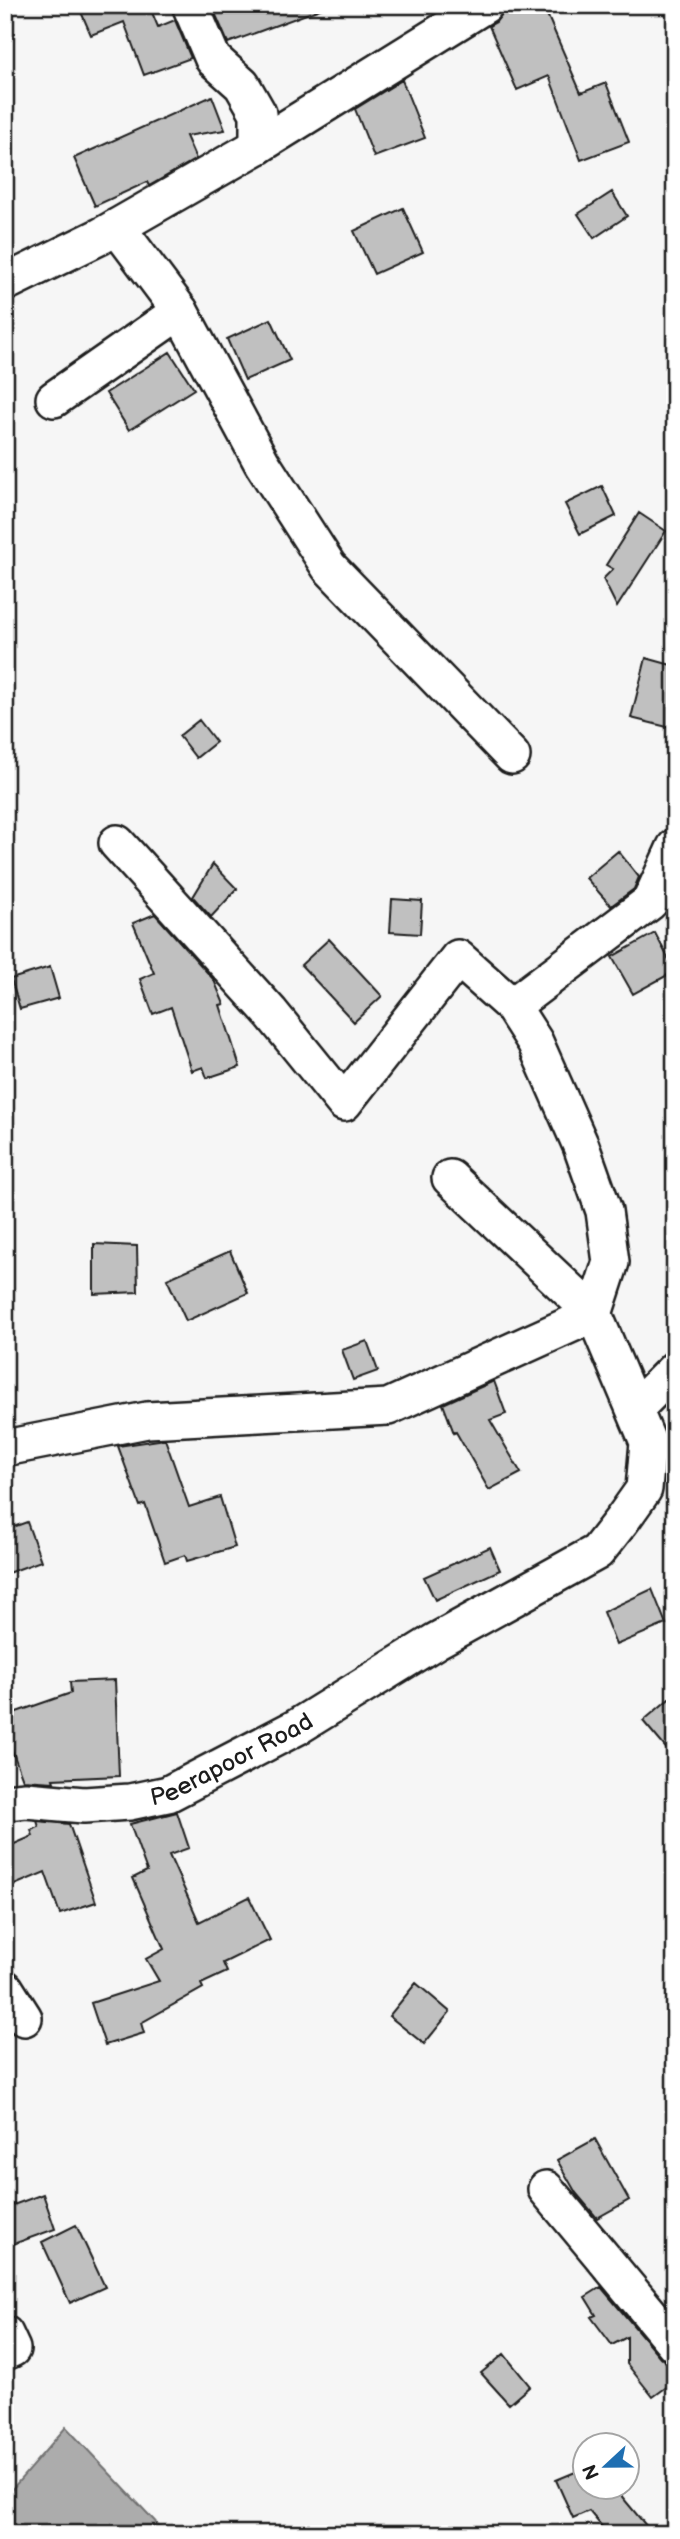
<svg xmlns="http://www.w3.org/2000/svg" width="680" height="2539" font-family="'Balsamiq Sans',sans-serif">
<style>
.water{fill:#acacac;stroke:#727272;stroke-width:2}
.building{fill:#c0c0c0;stroke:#1c1c1c;stroke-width:2}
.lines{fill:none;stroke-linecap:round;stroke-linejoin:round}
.minor-casing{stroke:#1c1c1c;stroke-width:40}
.minor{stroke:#fff;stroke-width:35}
.labels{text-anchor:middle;stroke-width:7;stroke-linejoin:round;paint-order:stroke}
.street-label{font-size:24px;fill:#1c1c1c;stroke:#fff}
</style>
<rect width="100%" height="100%" fill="#f6f6f6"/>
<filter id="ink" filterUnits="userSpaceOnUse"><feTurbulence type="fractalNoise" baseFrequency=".0143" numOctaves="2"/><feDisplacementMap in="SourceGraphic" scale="14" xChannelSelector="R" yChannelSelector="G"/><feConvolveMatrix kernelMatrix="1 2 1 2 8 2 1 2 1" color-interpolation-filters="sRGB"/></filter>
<g filter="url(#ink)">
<path class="water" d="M 66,2427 L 165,2532 L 163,2534 L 5,2534 L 5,2497 Z"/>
<path class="building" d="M 78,5 L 162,5 L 151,10 L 158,27 L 175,20 L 191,58 L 144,75 L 124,22 L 91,35 Z
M 216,5 L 322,5 L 323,8 L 228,43 L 212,6 Z
M 518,5 L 543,5 L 581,93 L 606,83 L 629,142 L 581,160 L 549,76 L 517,90 L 489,26 L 496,22 L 503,12 Z
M 402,80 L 425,138 L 374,157 L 355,109 Z
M 212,96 L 225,130 L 186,136 L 196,159 L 149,186 L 147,182 L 95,206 L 74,158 Z
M 612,192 L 627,216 L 594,238 L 578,214 Z
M 403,208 L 423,252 L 374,274 L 354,231 Z
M 271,319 L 290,360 L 245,380 L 227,339 Z
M 170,352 L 194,389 L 129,430 L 106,393 Z
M 602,486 L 616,516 L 580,534 L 565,504 Z
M 639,513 L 666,531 L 617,607 L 603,579 L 613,569 L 606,565 Z
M 646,658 L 675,666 L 675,729 L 631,718 Z
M 199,720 L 216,742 L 196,758 L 179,736 Z
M 618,851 L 639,877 L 634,889 L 611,906 L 586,878 Z
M 213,864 L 237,889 L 211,917 L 193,897 Z
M 392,899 L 422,901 L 420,934 L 390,932 Z
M 155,914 L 214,980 L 224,1004 L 220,1005 L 240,1067 L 207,1078 L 203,1067 L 192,1071 L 171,1007 L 153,1014 L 140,979 L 154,973 L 133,923 Z
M 655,933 L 675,971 L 633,994 L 612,957 Z
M 329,939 L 382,996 L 354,1022 L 301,965 Z
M 50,967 L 59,998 L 20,1009 L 11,979 Z
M 94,1244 L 137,1246 L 138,1292 L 94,1294 Z
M 230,1251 L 248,1293 L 186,1321 L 167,1279 Z
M 367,1341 L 378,1371 L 353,1380 L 342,1350 Z
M 494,1381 L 506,1414 L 490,1420 L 521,1473 L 489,1490 L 456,1432 L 454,1433 L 443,1404 Z
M 165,1439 L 189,1507 L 220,1497 L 235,1547 L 187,1561 L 185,1555 L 165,1562 L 145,1504 L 140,1506 L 118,1446 Z
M 27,1522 L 41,1561 L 5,1574 L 5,1530 Z
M 490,1547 L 500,1570 L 435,1600 L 424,1577 Z
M 652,1589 L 666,1624 L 616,1645 L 603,1612 Z
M 115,1680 L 119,1776 L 53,1779 L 54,1782 L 23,1780 L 5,1731 L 5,1716 L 71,1693 L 70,1682 Z
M 675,1694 L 675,1759 L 643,1721 Z
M 177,1812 L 189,1848 L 169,1855 L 199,1922 L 249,1897 L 270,1940 L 223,1963 L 227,1972 L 201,1984 L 203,1988 L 141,2023 L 144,2033 L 105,2045 L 91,2003 L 159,1981 L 146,1959 L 164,1949 L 133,1878 L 147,1871 L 130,1824 Z
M 37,1821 L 69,1824 L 96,1902 L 60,1914 L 45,1872 L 5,1889 L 5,1848 L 33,1836 L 31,1830 L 39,1827 Z
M 416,1983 L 450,2012 L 424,2044 L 389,2016 Z
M 595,2139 L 629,2200 L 597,2218 L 576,2193 L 557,2160 Z
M 43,2194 L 55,2229 L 5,2247 L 5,2208 Z
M 76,2225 L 105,2287 L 70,2303 L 42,2242 Z
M 601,2287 L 660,2357 L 667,2363 L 675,2364 L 675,2381 L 653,2397 L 627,2364 L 627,2337 L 612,2345 L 591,2317 L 596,2315 L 585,2297 Z
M 504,2354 L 530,2386 L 509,2404 L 481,2373 Z
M 585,2468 L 585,2487 L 614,2487 L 653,2534 L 608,2534 L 589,2511 L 573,2518 L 556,2480 Z"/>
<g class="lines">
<g class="minor-casing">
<g id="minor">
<path d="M 190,5 L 213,59 L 242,85 L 258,113 L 258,146"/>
<path d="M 117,227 L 180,311 L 262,463 L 329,567 L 512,756"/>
<path d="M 5,283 L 101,236 L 258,146 L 485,5"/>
<path d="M 54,399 L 180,311"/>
<path d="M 512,1006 L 650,902 L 675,847"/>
<path d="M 636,1408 L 675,1369"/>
<path d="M 5,1448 L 147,1420 L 388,1407 L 594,1314 L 611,1262 L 604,1211 L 581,1146 L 535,1042 L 512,1006 L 458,958 L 344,1103 L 271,1013 L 117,843"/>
<path id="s1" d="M 5,1802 L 26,1800 L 84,1805 L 130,1802 L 168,1794 L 297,1727 L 436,1641 L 597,1552 L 622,1520 L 644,1489 L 648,1442 L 594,1314 L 450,1178"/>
<path d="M 5,1988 L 24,2018"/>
<path d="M 546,2189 L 675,2344"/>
<path d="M 5,2334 L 12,2349 L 5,2352"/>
</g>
</g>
<use href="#minor" class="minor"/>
</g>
</g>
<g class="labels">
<g class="street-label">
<text dy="8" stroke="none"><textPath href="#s1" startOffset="236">Peerapoor Road</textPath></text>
</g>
</g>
<rect width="680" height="2539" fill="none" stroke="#fff" stroke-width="28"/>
<rect x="14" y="14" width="652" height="2511" fill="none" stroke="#1c1c1c" stroke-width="2.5" filter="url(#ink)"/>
<g transform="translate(606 2466) rotate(248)"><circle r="33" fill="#ffffff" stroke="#a4a4a4" stroke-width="2"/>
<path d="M0-5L12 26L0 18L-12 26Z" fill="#1f6fb2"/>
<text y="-10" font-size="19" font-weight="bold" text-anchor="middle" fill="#1c1c1c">N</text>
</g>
</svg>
